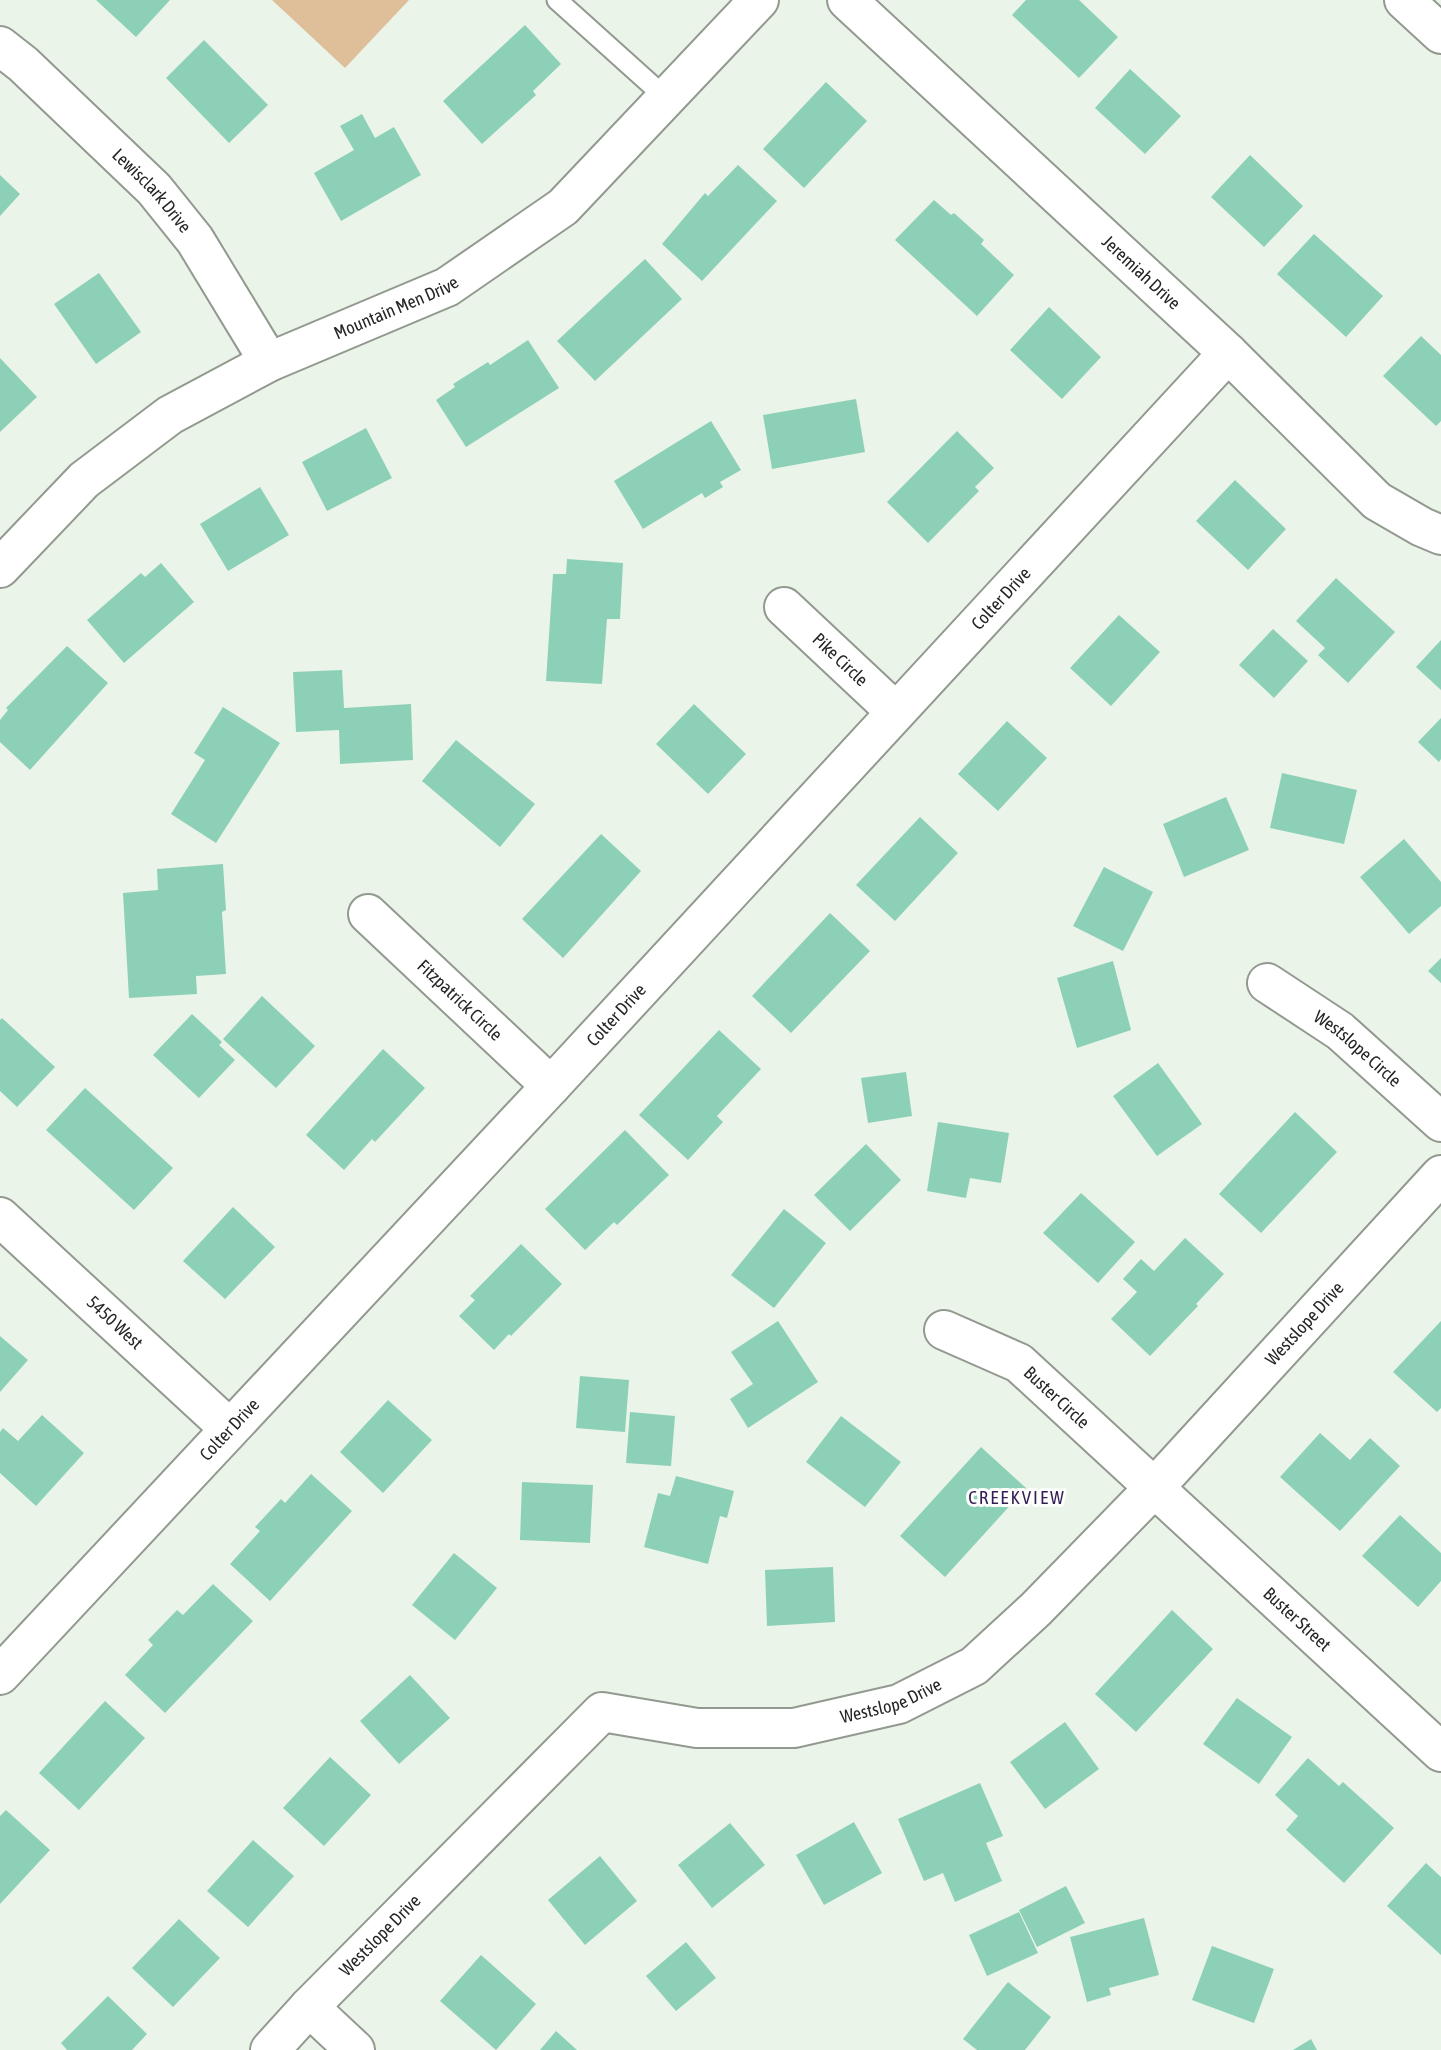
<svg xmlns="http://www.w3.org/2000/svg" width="1441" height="2050" font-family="'Asap Condensed',sans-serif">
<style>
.green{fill:#debf9a}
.building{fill:#8cd1b7}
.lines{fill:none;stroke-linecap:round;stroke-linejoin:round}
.lane-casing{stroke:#929a8f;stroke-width:23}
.street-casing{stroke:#929a8f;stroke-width:42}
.secondary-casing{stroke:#929a8f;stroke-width:42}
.lane{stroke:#fff;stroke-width:19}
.street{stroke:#fff;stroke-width:38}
.secondary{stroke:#fff;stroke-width:38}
.labels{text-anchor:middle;stroke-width:6;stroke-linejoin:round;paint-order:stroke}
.street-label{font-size:18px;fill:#242723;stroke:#fdfffc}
.neighbourhood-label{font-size:19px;letter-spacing:2px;fill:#351e58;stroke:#fdfffc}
</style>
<rect width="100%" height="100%" fill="#ebf4e8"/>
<path class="green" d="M 272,0 L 409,0 L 345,68 Z"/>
<path class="building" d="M 96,0 L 170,0 L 136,37 Z
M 1026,0 L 1079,0 L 1118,37 L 1079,78 L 1012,15 Z
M 525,25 L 561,64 L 533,91 L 536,95 L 482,144 L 443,101 Z
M 204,40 L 268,105 L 229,143 L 166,78 Z
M 1130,69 L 1181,116 L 1145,154 L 1095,108 Z
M 826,82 L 867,121 L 804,188 L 763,149 Z
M 362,114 L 375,138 L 394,127 L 421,175 L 341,221 L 314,173 L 354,150 L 340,126 Z
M 1250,155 L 1303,206 L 1264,247 L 1211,197 Z
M 738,165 L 777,201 L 702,281 L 662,244 L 705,193 L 708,196 Z
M 0,175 L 20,194 L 0,216 Z
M 934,200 L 951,215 L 954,213 L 984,240 L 981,244 L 1014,275 L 977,316 L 895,240 Z
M 1314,234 L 1383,296 L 1346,337 L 1277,274 Z
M 645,259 L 682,299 L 595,381 L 557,341 Z
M 99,273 L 141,332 L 96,364 L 54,304 Z
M 1049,307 L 1101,357 L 1062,399 L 1010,350 Z
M 1421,336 L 1441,355 L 1441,421 L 1436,426 L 1383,376 Z
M 528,340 L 559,388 L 466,447 L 436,400 L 455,387 L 453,384 L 488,362 L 490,365 Z
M 0,358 L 37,397 L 0,432 Z
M 856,399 L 865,452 L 772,469 L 763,415 Z
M 711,421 L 741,470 L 720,482 L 723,487 L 705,498 L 702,493 L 643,529 L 614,481 Z
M 366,428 L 392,478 L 327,511 L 302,462 Z
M 957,431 L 994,468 L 975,487 L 979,491 L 928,543 L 887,502 Z
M 1235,480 L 1286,529 L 1248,570 L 1196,521 Z
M 260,487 L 289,535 L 228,571 L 200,524 Z
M 567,559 L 623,563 L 620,619 L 607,619 L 602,684 L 546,681 L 553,574 L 566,574 Z
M 161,563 L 194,602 L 124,663 L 87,620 L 141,573 L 145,577 Z
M 1336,578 L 1395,632 L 1348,683 L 1318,655 L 1325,648 L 1296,621 Z
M 1119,615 L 1160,652 L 1111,706 L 1070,668 Z
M 1273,629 L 1308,661 L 1274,698 L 1239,665 Z
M 1441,640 L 1441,690 L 1416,667 Z
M 67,646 L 108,683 L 30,770 L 0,742 L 0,720 L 8,710 L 6,708 Z
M 342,670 L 344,708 L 411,704 L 413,760 L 340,764 L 339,730 L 296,732 L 293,672 Z
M 694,704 L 746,754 L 708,794 L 656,744 Z
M 223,707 L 280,743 L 216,843 L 171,814 L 205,760 L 194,753 Z
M 1441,718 L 1441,759 L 1439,762 L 1418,742 Z
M 1007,721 L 1047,758 L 998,811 L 958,774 Z
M 456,740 L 535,804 L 500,847 L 422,781 Z
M 1282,773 L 1357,790 L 1344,844 L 1270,828 Z
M 1226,797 L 1249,850 L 1184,877 L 1163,824 Z
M 920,817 L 958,853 L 895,921 L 856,885 Z
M 601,834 L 641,871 L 563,958 L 522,919 Z
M 1404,839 L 1441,882 L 1441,906 L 1409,934 L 1360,877 Z
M 223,864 L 226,910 L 222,912 L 226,974 L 196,976 L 197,994 L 129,998 L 123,893 L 158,890 L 157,869 Z
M 1104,867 L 1153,892 L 1123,951 L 1073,926 Z
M 830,913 L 870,951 L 791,1033 L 752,996 Z
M 1441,958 L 1441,983 L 1428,971 Z
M 1113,961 L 1131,1030 L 1077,1048 L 1057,978 Z
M 262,996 L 315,1046 L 276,1088 L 223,1039 Z
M 192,1014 L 222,1042 L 219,1045 L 235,1060 L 199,1098 L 153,1055 Z
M 2,1018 L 55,1067 L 17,1107 L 0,1091 L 0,1020 Z
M 719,1030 L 761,1069 L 717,1116 L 723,1122 L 688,1160 L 639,1115 Z
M 383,1049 L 425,1088 L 375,1142 L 372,1139 L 344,1170 L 306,1135 Z
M 1158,1063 L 1202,1124 L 1157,1156 L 1113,1096 Z
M 906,1072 L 912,1116 L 868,1123 L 861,1078 Z
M 85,1088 L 173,1168 L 134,1210 L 46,1130 Z
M 1295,1112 L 1337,1152 L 1261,1233 L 1219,1194 Z
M 938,1122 L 1009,1133 L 1001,1183 L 970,1178 L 966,1198 L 927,1191 Z
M 625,1130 L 669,1175 L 617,1225 L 614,1222 L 585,1250 L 545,1209 Z
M 866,1144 L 901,1180 L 850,1231 L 814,1195 Z
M 1081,1193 L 1135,1242 L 1098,1283 L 1043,1233 Z
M 233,1207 L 275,1247 L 225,1299 L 183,1261 Z
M 784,1209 L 826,1243 L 774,1308 L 731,1275 Z
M 1185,1238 L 1224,1274 L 1196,1304 L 1198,1306 L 1150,1356 L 1111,1319 L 1137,1292 L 1123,1279 L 1141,1259 L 1154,1271 Z
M 521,1244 L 562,1284 L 511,1336 L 509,1334 L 494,1350 L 459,1316 L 475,1300 L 470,1296 Z
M 778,1321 L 818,1382 L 748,1428 L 730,1399 L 753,1384 L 731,1352 Z
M 1441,1321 L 1441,1408 L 1437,1412 L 1393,1372 Z
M 0,1336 L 28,1360 L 0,1392 Z
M 580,1376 L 629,1380 L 625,1432 L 576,1428 Z
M 388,1400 L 432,1440 L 383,1493 L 340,1452 Z
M 630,1412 L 675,1416 L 671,1466 L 626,1463 Z
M 42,1415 L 84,1453 L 36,1506 L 0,1473 L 0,1432 L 3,1428 L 18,1441 Z
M 841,1416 L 901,1462 L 865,1507 L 806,1462 Z
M 1320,1433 L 1350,1460 L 1370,1438 L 1400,1466 L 1340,1531 L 1280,1477 Z
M 981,1447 L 1026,1488 L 945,1577 L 900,1536 Z
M 311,1474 L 352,1511 L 270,1601 L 230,1564 L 260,1531 L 255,1527 L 281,1499 L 285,1503 Z
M 676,1476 L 734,1491 L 727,1518 L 720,1516 L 708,1564 L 644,1547 L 658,1493 L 670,1496 Z
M 522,1482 L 593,1485 L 590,1543 L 520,1540 Z
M 1400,1515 L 1441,1553 L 1441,1581 L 1418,1607 L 1362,1556 Z
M 454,1553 L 497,1588 L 455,1640 L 412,1605 Z
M 833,1567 L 835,1622 L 767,1626 L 765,1570 Z
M 213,1584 L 253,1621 L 165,1713 L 125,1675 L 153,1645 L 148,1640 L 177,1610 L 183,1615 Z
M 1172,1610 L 1213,1649 L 1136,1732 L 1095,1694 Z
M 410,1675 L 450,1718 L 399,1764 L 360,1721 Z
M 1237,1698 L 1292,1737 L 1259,1784 L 1203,1744 Z
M 105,1701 L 145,1738 L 79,1810 L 39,1773 Z
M 1065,1722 L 1099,1769 L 1045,1809 L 1010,1762 Z
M 330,1757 L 371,1795 L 324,1846 L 283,1808 Z
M 1308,1758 L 1339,1786 L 1343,1782 L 1394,1828 L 1344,1883 L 1286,1830 L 1298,1816 L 1275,1795 Z
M 980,1783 L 1003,1836 L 986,1843 L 1002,1881 L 955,1902 L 943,1873 L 924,1881 L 898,1819 Z
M 6,1810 L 50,1850 L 0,1904 L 0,1816 Z
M 854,1822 L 882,1873 L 824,1905 L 796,1855 Z
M 730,1823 L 765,1865 L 712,1908 L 678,1865 Z
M 253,1840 L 294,1876 L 248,1927 L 207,1891 Z
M 600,1856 L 637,1901 L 585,1945 L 548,1900 Z
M 1426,1863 L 1441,1877 L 1441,1955 L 1387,1906 Z
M 1066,1886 L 1085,1923 L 1037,1947 L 1019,1910 Z
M 1019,1912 L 1038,1953 L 987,1976 L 969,1935 Z
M 1144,1918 L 1159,1975 L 1109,1988 L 1111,1995 L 1087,2002 L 1070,1937 Z
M 179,1919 L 220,1958 L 173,2007 L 132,1968 Z
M 686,1942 L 716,1978 L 676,2011 L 646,1976 Z
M 1212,1946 L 1274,1969 L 1254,2023 L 1192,2000 Z
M 481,1955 L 536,2004 L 496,2050 L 440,2001 Z
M 1008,1982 L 1051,2017 L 1025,2050 L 977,2050 L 963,2039 Z
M 108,1996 L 147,2034 L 132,2050 L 67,2050 L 61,2043 Z
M 556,2031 L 577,2050 L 540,2050 Z
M 1311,2039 L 1317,2050 L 1293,2050 Z"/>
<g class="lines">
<g class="lane-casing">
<path id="lane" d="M 557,0 L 666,98"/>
</g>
<g class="street-casing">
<g id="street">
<path id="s1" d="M 847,0 L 1228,353 L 1377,501 L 1422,527 L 1441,535"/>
<path id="s2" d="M 0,46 L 23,64 L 154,189 L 195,240 L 269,362"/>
<path id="s3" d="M 0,568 L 84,480 L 170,415 L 269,362 L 447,287 L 563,207 L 759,0"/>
<path id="s4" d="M 784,607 L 896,712"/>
<path id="s5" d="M 368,914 L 551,1086"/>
<path id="s6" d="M 1267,983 L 1340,1031 L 1441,1122"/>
<path id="s7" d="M 0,1217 L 229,1428"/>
<path id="s8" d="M 944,1330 L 1019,1363 L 1441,1752"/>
<path id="s9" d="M 0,1675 L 551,1086 L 1228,353"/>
<path d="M 309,2007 L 355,2050"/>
<path id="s10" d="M 270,2050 L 309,2007 L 602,1712 L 697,1728 L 794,1728 L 899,1704 L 974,1666 L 1036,1609 L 1154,1488 L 1441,1175"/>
</g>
</g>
<g class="secondary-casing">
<path id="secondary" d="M 1404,0 L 1441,34"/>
</g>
<use href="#lane" class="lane"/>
<use href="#street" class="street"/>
<use href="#secondary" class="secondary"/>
</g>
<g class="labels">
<g class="street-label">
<text dy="6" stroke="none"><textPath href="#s2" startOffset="210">Lewisclark Drive</textPath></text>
<text dy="6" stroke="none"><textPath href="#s1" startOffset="401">Jeremiah Drive</textPath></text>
<text dy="6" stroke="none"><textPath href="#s3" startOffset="480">Mountain Men Drive</textPath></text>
<text dy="6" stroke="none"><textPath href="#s9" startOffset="1470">Colter Drive</textPath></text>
<text dy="6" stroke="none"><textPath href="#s4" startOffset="77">Pike Circle</textPath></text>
<text dy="6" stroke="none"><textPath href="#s5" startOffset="126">Fitzpatrick Circle</textPath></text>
<text dy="6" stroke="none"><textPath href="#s9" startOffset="903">Colter Drive</textPath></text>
<text dy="6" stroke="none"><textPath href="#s6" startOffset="112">Westslope Circle</textPath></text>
<text dy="6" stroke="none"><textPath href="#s7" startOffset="156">5450 West</textPath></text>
<text dy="6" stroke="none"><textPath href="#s10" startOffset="1335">Westslope Drive</textPath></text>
<text dy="6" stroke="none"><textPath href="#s8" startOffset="133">Buster Circle</textPath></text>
<text dy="6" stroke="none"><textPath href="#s9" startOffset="336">Colter Drive</textPath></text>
<text dy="6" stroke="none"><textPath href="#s8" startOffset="460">Buster Street</textPath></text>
<text dy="6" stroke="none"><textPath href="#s10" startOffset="768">Westslope Drive</textPath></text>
<text dy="6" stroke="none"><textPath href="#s10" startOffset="159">Westslope Drive</textPath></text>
</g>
<g class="neighbourhood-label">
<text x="1017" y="1504">CREEKVIEW</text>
</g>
</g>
</svg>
